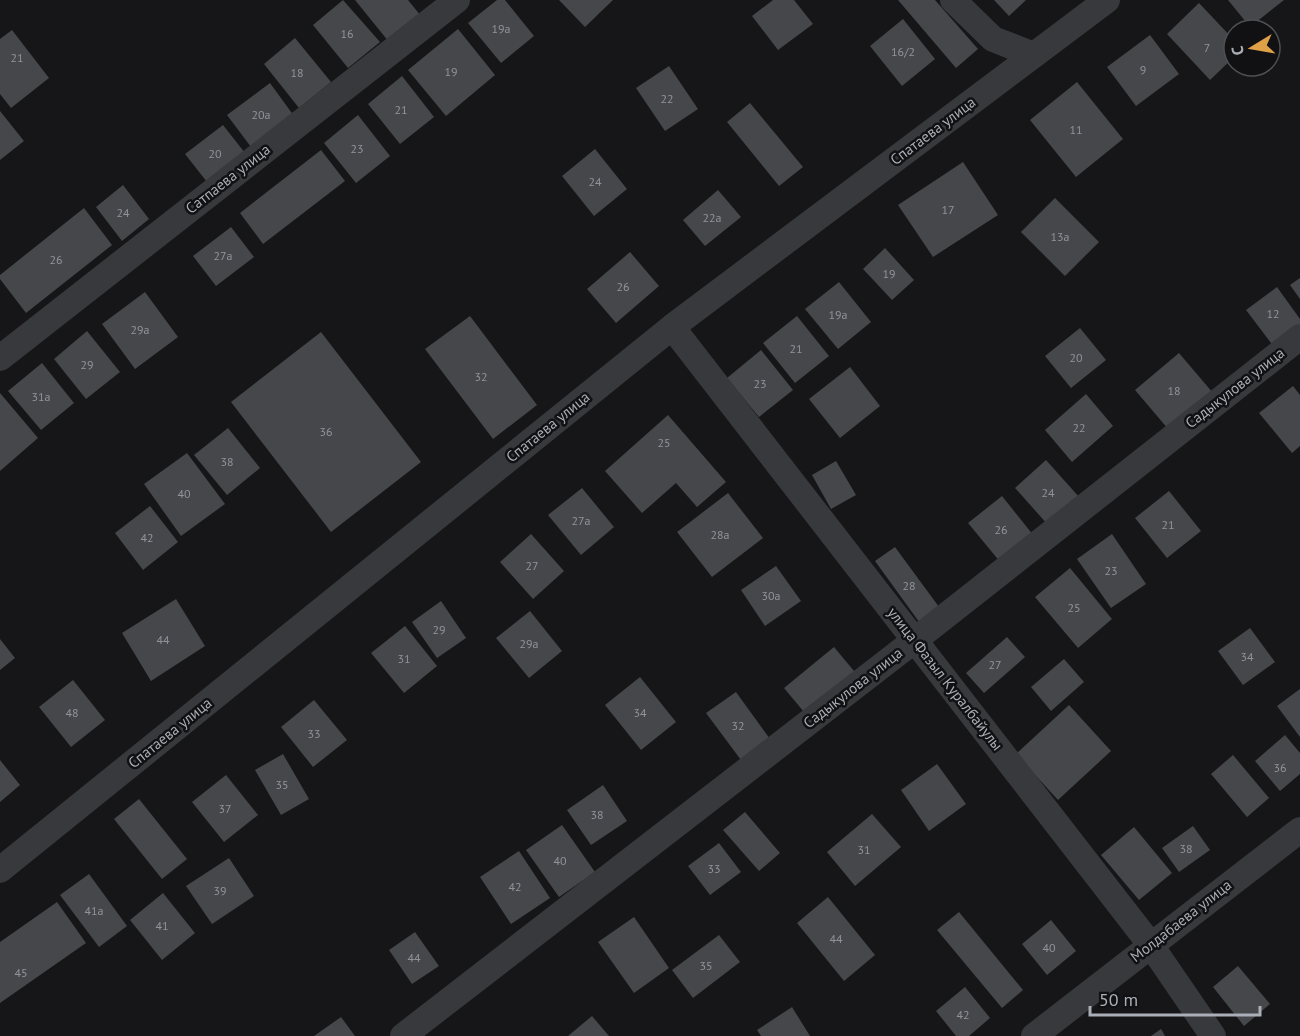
<svg xmlns="http://www.w3.org/2000/svg" width="1300" height="1036" font-family="'PT Sans',sans-serif">
<style>
.building{fill:#45474a}
.lines{fill:none;stroke-linecap:round;stroke-linejoin:round}
.street{stroke:#38393c;stroke-width:26}
.labels{text-anchor:middle;stroke-width:5;stroke-linejoin:round;paint-order:stroke}
.number-label{font-size:12px;fill:#91949b}
.street-label{font-size:15px;fill:#aaaeb6;stroke:#111113}
</style>
<rect width="100%" height="100%" fill="#161618"/>
<path class="building" d="M 343,0 L 380,42 L 348,68 L 313,25 Z
M 355,0 L 408,0 L 421,16 L 389,42 Z
M 497,0 L 505,0 L 534,36 L 501,63 L 468,23 Z
M 559,0 L 613,0 L 585,27 Z
M 773,0 L 794,0 L 813,24 L 778,50 L 752,16 Z
M 898,0 L 935,0 L 978,49 L 956,68 Z
M 994,0 L 1026,0 L 1009,16 Z
M 1228,0 L 1284,0 L 1250,27 Z
M 1199,3 L 1234,40 L 1234,57 L 1210,80 L 1167,34 Z
M 903,19 L 935,59 L 902,86 L 870,46 Z
M 458,29 L 495,75 L 446,116 L 408,70 Z
M 12,30 L 49,78 L 11,108 L 0,94 L 0,39 Z
M 1150,35 L 1179,74 L 1136,106 L 1107,67 Z
M 295,38 L 331,82 L 299,108 L 264,64 Z
M 669,66 L 698,109 L 665,131 L 636,88 Z
M 402,76 L 434,117 L 400,144 L 368,104 Z
M 1077,82 L 1123,139 L 1076,177 L 1030,120 Z
M 270,83 L 294,116 L 251,147 L 227,115 Z
M 750,103 L 803,167 L 779,186 L 727,122 Z
M 0,111 L 24,141 L 0,160 Z
M 358,115 L 390,156 L 356,183 L 324,143 Z
M 223,125 L 245,153 L 207,182 L 185,154 Z
M 595,149 L 627,189 L 594,216 L 562,176 Z
M 321,150 L 345,181 L 263,244 L 240,213 Z
M 963,162 L 998,215 L 933,257 L 898,205 Z
M 123,185 L 149,219 L 122,241 L 96,207 Z
M 718,190 L 741,217 L 705,246 L 683,220 Z
M 1055,198 L 1099,242 L 1065,276 L 1021,232 Z
M 84,208 L 112,245 L 26,313 L 0,279 L 0,275 Z
M 231,227 L 254,257 L 216,286 L 193,256 Z
M 885,248 L 914,280 L 892,300 L 863,269 Z
M 630,252 L 659,286 L 616,323 L 587,289 Z
M 1300,278 L 1300,299 L 1290,285 Z
M 839,282 L 871,322 L 838,349 L 805,309 Z
M 1277,287 L 1300,319 L 1300,327 L 1274,347 L 1246,310 Z
M 145,292 L 178,337 L 135,369 L 102,324 Z
M 470,316 L 537,405 L 493,439 L 425,349 Z
M 797,316 L 829,356 L 795,383 L 763,343 Z
M 1080,328 L 1106,360 L 1071,388 L 1045,356 Z
M 87,331 L 120,372 L 86,399 L 54,359 Z
M 321,332 L 421,462 L 331,532 L 231,402 Z
M 761,350 L 793,390 L 759,417 L 727,378 Z
M 1179,353 L 1213,393 L 1169,430 L 1135,390 Z
M 42,363 L 74,403 L 41,430 L 8,391 Z
M 850,367 L 880,406 L 840,438 L 809,399 Z
M 1293,386 L 1300,395 L 1300,446 L 1292,453 L 1259,413 Z
M 0,393 L 38,438 L 0,471 Z
M 1086,394 L 1113,426 L 1072,462 L 1045,430 Z
M 668,415 L 726,482 L 697,507 L 676,483 L 642,513 L 605,471 Z
M 228,428 L 260,468 L 227,495 L 194,455 Z
M 187,453 L 225,504 L 181,536 L 144,484 Z
M 1046,460 L 1080,498 L 1049,526 L 1015,488 Z
M 836,461 L 856,495 L 831,509 L 812,475 Z
M 582,488 L 614,527 L 581,555 L 548,515 Z
M 1169,491 L 1201,531 L 1167,558 L 1135,518 Z
M 728,493 L 763,538 L 712,577 L 677,532 Z
M 1002,496 L 1034,536 L 1001,563 L 968,523 Z
M 150,506 L 178,542 L 143,570 L 115,533 Z
M 531,534 L 564,571 L 533,599 L 500,562 Z
M 1112,534 L 1146,584 L 1111,608 L 1077,559 Z
M 895,547 L 942,611 L 922,626 L 875,561 Z
M 776,566 L 801,601 L 765,626 L 741,590 Z
M 1070,568 L 1112,619 L 1078,648 L 1035,597 Z
M 176,599 L 205,646 L 151,681 L 122,633 Z
M 441,601 L 466,638 L 437,658 L 412,622 Z
M 530,611 L 562,651 L 529,678 L 496,638 Z
M 405,626 L 437,666 L 404,693 L 371,653 Z
M 1250,628 L 1275,662 L 1243,685 L 1218,651 Z
M 1007,637 L 1025,657 L 984,693 L 966,673 Z
M 0,639 L 15,658 L 0,670 Z
M 834,647 L 859,677 L 809,718 L 784,688 Z
M 1064,659 L 1084,682 L 1051,711 L 1031,687 Z
M 640,677 L 676,722 L 641,750 L 605,705 Z
M 73,680 L 105,720 L 71,747 L 39,707 Z
M 1300,689 L 1300,737 L 1277,706 Z
M 736,692 L 770,739 L 741,760 L 706,713 Z
M 314,700 L 347,740 L 313,767 L 281,727 Z
M 1069,705 L 1111,751 L 1058,800 L 1016,754 Z
M 1285,735 L 1300,753 L 1300,774 L 1280,791 L 1255,761 Z
M 283,754 L 309,799 L 281,815 L 255,770 Z
M 1233,755 L 1269,798 L 1247,817 L 1211,774 Z
M 0,760 L 20,785 L 0,802 Z
M 937,764 L 966,804 L 929,831 L 901,790 Z
M 226,775 L 258,815 L 224,842 L 192,802 Z
M 603,785 L 627,821 L 591,845 L 567,810 Z
M 139,799 L 187,859 L 162,879 L 114,819 Z
M 745,812 L 780,853 L 759,871 L 723,830 Z
M 872,814 L 901,847 L 855,886 L 827,852 Z
M 562,825 L 595,872 L 559,897 L 526,850 Z
M 1193,826 L 1210,850 L 1179,872 L 1162,848 Z
M 1134,827 L 1172,873 L 1139,900 L 1101,855 Z
M 719,843 L 741,872 L 710,895 L 688,866 Z
M 519,851 L 550,898 L 511,924 L 480,877 Z
M 229,858 L 254,896 L 212,924 L 186,886 Z
M 89,874 L 127,926 L 99,947 L 60,895 Z
M 163,893 L 195,933 L 162,960 L 130,920 Z
M 828,897 L 875,955 L 844,981 L 797,923 Z
M 57,902 L 86,943 L 0,1003 L 0,942 Z
M 959,912 L 1023,990 L 1002,1008 L 937,930 Z
M 634,917 L 669,968 L 634,993 L 598,942 Z
M 1051,920 L 1076,951 L 1047,975 L 1022,944 Z
M 415,932 L 439,966 L 412,984 L 389,950 Z
M 719,935 L 740,962 L 693,998 L 672,970 Z
M 1238,966 L 1270,1004 L 1244,1026 L 1213,987 Z
M 965,987 L 990,1018 L 969,1036 L 956,1036 L 936,1011 Z
M 792,1007 L 810,1036 L 761,1036 L 757,1030 Z
M 592,1016 L 609,1036 L 568,1036 Z
M 341,1017 L 355,1036 L 314,1036 Z
M 1161,1029 L 1165,1036 L 1151,1036 Z"/>
<g class="lines">
<path class="street" d="M 953,0 L 993,39 L 1034,55
M 672,327 L 1150,944 L 1213,1036
M 0,358 L 457,0
M 0,870 L 672,327 L 1107,0
M 403,1036 L 915,640 L 1300,337
M 1034,1036 L 1300,830"/>
</g>
<g class="labels">
<g class="number-label">
<text x="501" y="33">19а</text>
<text x="347" y="38">16</text>
<text x="1207" y="52">7</text>
<text x="903" y="56">16/2</text>
<text x="17" y="62">21</text>
<text x="1143" y="74">9</text>
<text x="451" y="76">19</text>
<text x="297" y="77">18</text>
<text x="667" y="103">22</text>
<text x="401" y="114">21</text>
<text x="261" y="119">20а</text>
<text x="1076" y="134">11</text>
<text x="357" y="153">23</text>
<text x="215" y="158">20</text>
<text x="595" y="186">24</text>
<text x="948" y="214">17</text>
<text x="123" y="217">24</text>
<text x="712" y="222">22а</text>
<text x="1060" y="241">13а</text>
<text x="223" y="260">27а</text>
<text x="56" y="264">26</text>
<text x="889" y="278">19</text>
<text x="623" y="291">26</text>
<text x="1273" y="318">12</text>
<text x="838" y="319">19а</text>
<text x="140" y="334">29а</text>
<text x="796" y="353">21</text>
<text x="1076" y="362">20</text>
<text x="87" y="369">29</text>
<text x="481" y="381">32</text>
<text x="760" y="388">23</text>
<text x="1174" y="395">18</text>
<text x="41" y="401">31а</text>
<text x="1079" y="432">22</text>
<text x="326" y="436">36</text>
<text x="664" y="447">25</text>
<text x="227" y="466">38</text>
<text x="1048" y="497">24</text>
<text x="184" y="498">40</text>
<text x="581" y="525">27а</text>
<text x="1168" y="529">21</text>
<text x="1001" y="534">26</text>
<text x="720" y="539">28а</text>
<text x="147" y="542">42</text>
<text x="532" y="570">27</text>
<text x="1111" y="575">23</text>
<text x="909" y="590">28</text>
<text x="771" y="600">30а</text>
<text x="1074" y="612">25</text>
<text x="439" y="634">29</text>
<text x="163" y="644">44</text>
<text x="529" y="648">29а</text>
<text x="1247" y="661">34</text>
<text x="404" y="663">31</text>
<text x="995" y="669">27</text>
<text x="72" y="717">48</text>
<text x="640" y="717">34</text>
<text x="738" y="730">32</text>
<text x="314" y="738">33</text>
<text x="1280" y="772">36</text>
<text x="282" y="789">35</text>
<text x="225" y="813">37</text>
<text x="597" y="819">38</text>
<text x="1186" y="853">38</text>
<text x="864" y="854">31</text>
<text x="560" y="865">40</text>
<text x="714" y="873">33</text>
<text x="515" y="891">42</text>
<text x="220" y="895">39</text>
<text x="94" y="915">41а</text>
<text x="162" y="930">41</text>
<text x="836" y="943">44</text>
<text x="1049" y="952">40</text>
<text x="414" y="962">44</text>
<text x="706" y="970">35</text>
<text x="21" y="977">45</text>
<text x="963" y="1019">42</text>
</g>
<g class="street-label">
<text transform="translate(933 131) rotate(-37)" y="5">Спатаева улица</text>
<text transform="translate(228 179) rotate(-38)" y="5">Сатпаева улица</text>
<text transform="translate(1235 388) rotate(-38)" y="5">Садыкулова улица</text>
<text transform="translate(548 427) rotate(-39)" y="5">Спатаева улица</text>
<text transform="translate(945 679) rotate(52)" y="5">улица Фазыл Куралбайулы</text>
<text transform="translate(853 688) rotate(-38)" y="5">Садыкулова улица</text>
<text transform="translate(170 733) rotate(-39)" y="5">Спатаева улица</text>
<text transform="translate(1181 921) rotate(-38)" y="5">Молдабаева улица</text>
</g>
</g>
<g transform="translate(1252 48) rotate(259)"><circle r="28" fill="#111113" stroke="#4e5054" stroke-width="1.5"/>
<path d="M0-4.5L10 22L0 15L-10 22Z" fill="#dea148"/>
<text y="-9" font-size="16" font-weight="bold" text-anchor="middle" fill="#aaaeb6">С</text>
</g>
<path d="M1090 1006v9h170v-9" fill="none" stroke="#aaaeb6" stroke-width="3"/>
<text x="1099" y="1006" font-size="18" fill="#aaaeb6" stroke="#111113" stroke-width="4.5" paint-order="stroke">50 m</text>
</svg>
